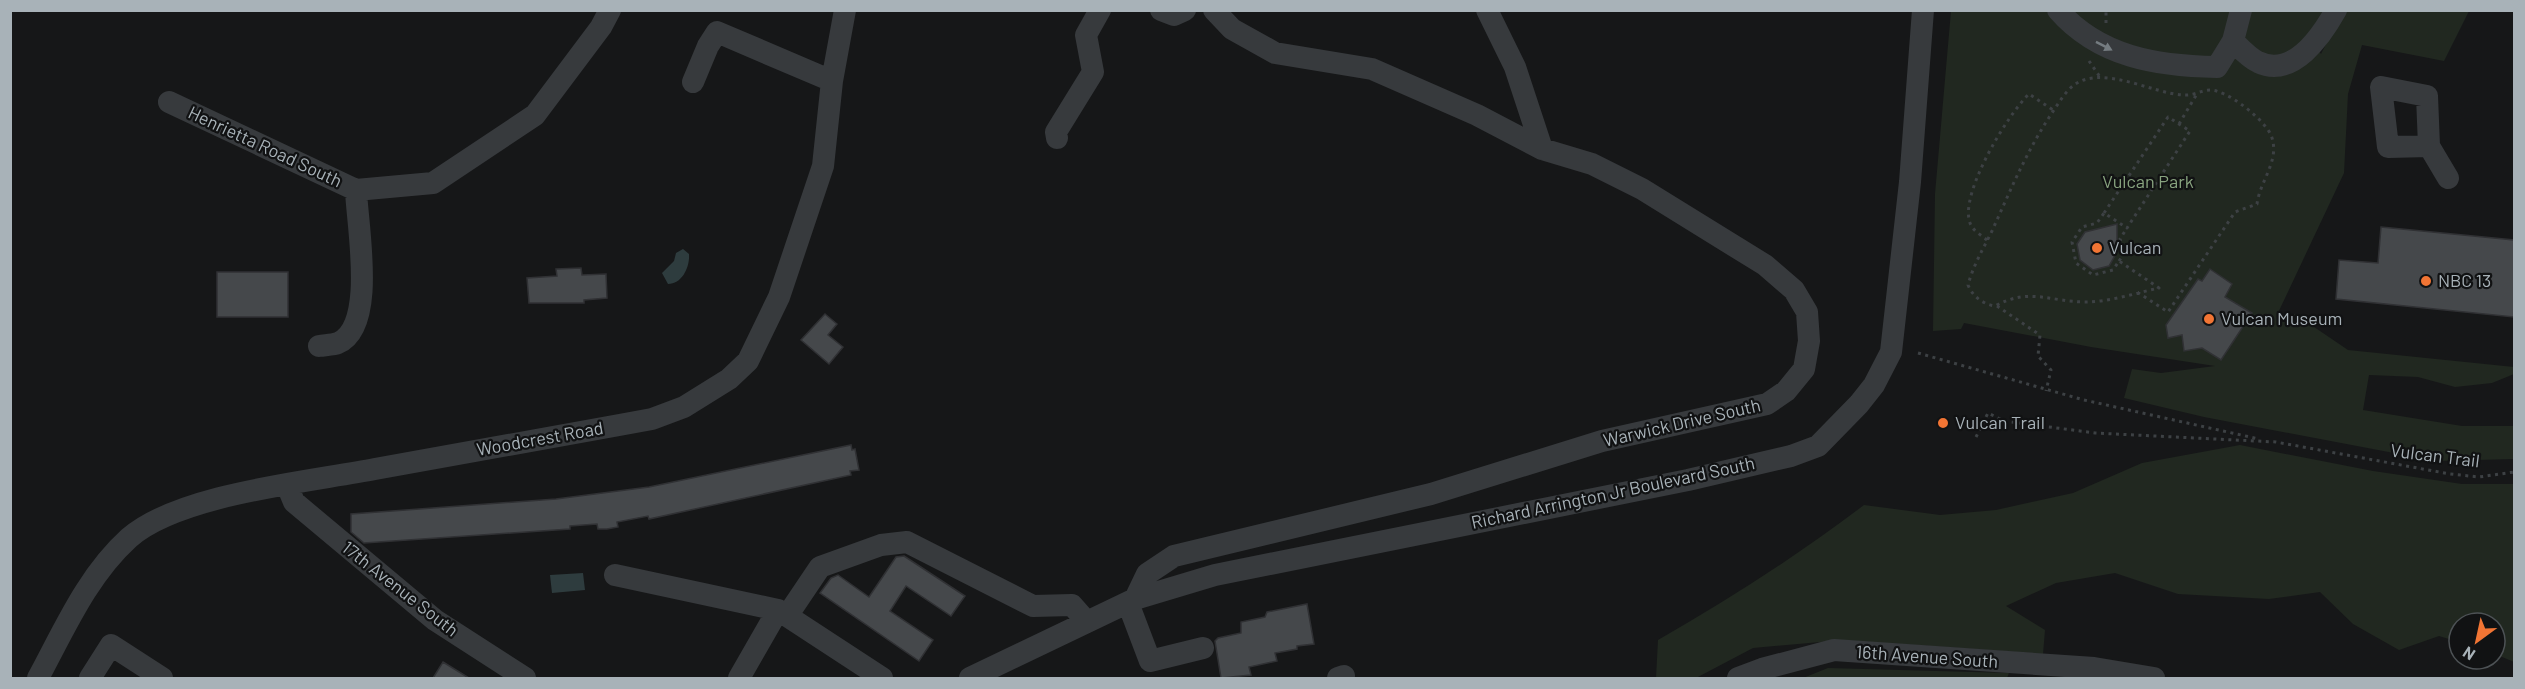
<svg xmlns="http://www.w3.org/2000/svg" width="2525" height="689" font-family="Barlow,sans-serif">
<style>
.green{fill:#212820;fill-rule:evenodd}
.water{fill:#2e3c3e}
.building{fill:#45484b;stroke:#303134;stroke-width:1.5}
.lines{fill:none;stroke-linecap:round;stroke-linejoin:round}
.path{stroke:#3d4144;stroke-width:3;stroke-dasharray:3 4.5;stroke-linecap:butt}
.minor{stroke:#373a3d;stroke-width:22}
.oneway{fill:#757c81}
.poi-dot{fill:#f27534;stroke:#111213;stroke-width:2}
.labels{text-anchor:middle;stroke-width:4.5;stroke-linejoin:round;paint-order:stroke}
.street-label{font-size:18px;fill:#a8b2b8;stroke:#111213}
.park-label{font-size:18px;fill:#88a37f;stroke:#111213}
.poi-label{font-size:18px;fill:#a8b2b8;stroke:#111213;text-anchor:start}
</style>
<rect width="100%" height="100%" fill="#161718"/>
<path class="green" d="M 1951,11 L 2469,11 L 2444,61 L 2362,45 L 2348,94 L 2344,173 L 2277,315 L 2295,314 L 2348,350 L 2514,367 L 2514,374 L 2492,383 L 2455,387 L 2418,377 L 2369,375 L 2363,410 L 2462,426 L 2514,426 L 2514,459 L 2436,461 L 2204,417 L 2124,398 L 2132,369 L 2161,373 L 2215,366 L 2091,347 L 1964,323 L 1961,329 L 1933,331 L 1935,194 ZM 2337,22 L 2321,54 L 2308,36 Z
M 2240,445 L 2373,471 L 2462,484 L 2514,484 L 2514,662 L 2495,654 L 2495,623 L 2459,623 L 2459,642 L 2439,636 L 2399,650 L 2353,624 L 2320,592 L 2269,599 L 2178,594 L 2115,573 L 2056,583 L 2006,606 L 2045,630 L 2043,654 L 1843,640 L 1753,648 L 1696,678 L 1656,678 L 1658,640 C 1730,599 1798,555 1864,505 L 1940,515 L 1996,510 L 2073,493 L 2142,463 Z
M 1828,668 L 2009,673 L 2007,678 L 1803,678 Z"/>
<path class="water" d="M 683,249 L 689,254 C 690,267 682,284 668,284 L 662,273 L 674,261 L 676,253 Z
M 583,573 L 585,590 L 552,593 L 550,575 Z"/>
<path class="building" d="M 2117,224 L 2117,252 L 2109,266 L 2093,270 L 2080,260 L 2077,244 L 2085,232 Z
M 2381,227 L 2514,240 L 2514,317 L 2336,299 L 2339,260 L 2378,263 Z
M 581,268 L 582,275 L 606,274 L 607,298 L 584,300 L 584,303 L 529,303 L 527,278 L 557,276 L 556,269 Z
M 2210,269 L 2232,284 L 2225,297 L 2252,313 L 2221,360 L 2202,348 L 2184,351 L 2182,335 L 2168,338 L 2166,325 L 2198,279 L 2202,281 Z
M 217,272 L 288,272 L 288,317 L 217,317 Z
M 825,314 L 837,324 L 828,335 L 843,347 L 829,364 L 801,340 Z
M 851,445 L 852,450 L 855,449 L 859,470 L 850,471 L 851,475 L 649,519 L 648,516 L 617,522 L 618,527 L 607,529 L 598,529 L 597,524 L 570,526 L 570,529 L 364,543 L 351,532 L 351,514 L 556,499 L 649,487 Z
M 904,556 L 965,596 L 951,616 L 906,586 L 890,611 L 933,640 L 919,661 L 820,593 L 831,578 L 838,575 L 869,597 L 896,557 Z
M 1307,604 L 1314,644 L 1297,646 L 1297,649 L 1275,653 L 1277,661 L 1249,667 L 1251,675 L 1221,678 L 1215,641 L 1218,638 L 1241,633 L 1241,622 L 1265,617 L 1267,612 Z
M 443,662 L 469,678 L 433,678 Z"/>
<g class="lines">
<path class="path" d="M 2106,23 L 2106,10
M 2089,61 L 2100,77
M 2179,124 L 2198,92
M 2104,213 L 2168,117 L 2190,131 L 2127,228 L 2104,213 L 2097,223 L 2082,227 L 2072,242 L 2076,263 L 2093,275 L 2113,270 L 2119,261 L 2159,288 C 2136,293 2109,302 2086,302 C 2050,302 2030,287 1995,306 C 1983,304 1973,297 1968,285 C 1973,266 1983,249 1992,231 C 2011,189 2028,148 2054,110 C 2060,101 2066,91 2074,85 C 2103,64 2153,94 2184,95 C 2197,96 2205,86 2219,92 C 2235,97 2264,120 2271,135 C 2281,160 2260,180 2257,204 L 2235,212 L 2168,312 L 2137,292
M 1987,240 C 1981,235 1973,231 1970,223 C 1959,194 2008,114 2029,94 L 2053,110
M 2119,261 L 2125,252 L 2120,239 L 2127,228
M 1997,306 L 2040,335 L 2038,356 L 2051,370 L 2046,391
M 1918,353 L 2084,400 L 2259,439
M 1976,437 L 1988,413 L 2004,421 L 2095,433 L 2276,442 L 2450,474 L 2479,477 L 2514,472"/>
<path class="minor" d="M 1161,10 L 1174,15 L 1185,10
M 1487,10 L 1515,67 L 1542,149
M 2058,10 C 2099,57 2157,66 2217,67 L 2233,41 L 2241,10
M 2233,41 C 2240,48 2249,58 2258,62 C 2293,79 2322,35 2336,10
M 693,82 L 708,46 L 717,32 L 832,81
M 169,102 L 356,190 L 433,183 L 535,115 L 601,27 L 610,10
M 1057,138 L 1056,132 L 1093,72 L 1086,35 L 1100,10
M 2429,146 L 2388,147 L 2381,87 L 2427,96 L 2429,146 L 2448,178
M 319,346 C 325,345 333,345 338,343 C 377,326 357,225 356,190
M 287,485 L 294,502 L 435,620 L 525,678
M 615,575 L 778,610 L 882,678
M 1135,599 L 1147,574 L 1174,556 L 1431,494 L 1602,441 L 1767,404 L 1786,391 L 1804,369 L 1809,341 L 1807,312 L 1794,290 L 1765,265 L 1642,189 L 1592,164 L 1542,149 L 1477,115 L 1372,69 L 1275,53 L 1232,29 L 1214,10
M 1128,603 L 1150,661 L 1203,648
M 787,616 L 820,567 L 881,545 L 907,542 L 1033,606 L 1072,605 L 1087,622
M 38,678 C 64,630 87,576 129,538 C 179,494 308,482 375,469 C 468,452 560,436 652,419 L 684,407 L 729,379 L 748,361 L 779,297 L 823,166 L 832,81 L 845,10
M 90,678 L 111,645 L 162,678
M 739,678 L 778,610
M 970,678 L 1135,599 L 1215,575 L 1688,480 L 1791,456 L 1818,446 L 1859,404 L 1874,385 L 1891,352 L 1910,182 L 1923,10
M 1338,678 L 1344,676
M 1738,678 L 1762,669 L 1834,650 L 2094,668 L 2154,678"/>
</g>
<defs><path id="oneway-solid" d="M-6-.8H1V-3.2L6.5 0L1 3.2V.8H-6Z" transform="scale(1.5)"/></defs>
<use class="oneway" href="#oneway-solid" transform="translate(2104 46) rotate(27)"/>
<g class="poi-dot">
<circle cx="2097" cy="248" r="6"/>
<circle cx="2426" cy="281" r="6"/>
<circle cx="2209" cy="319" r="6"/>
<circle cx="1943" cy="423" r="6"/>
</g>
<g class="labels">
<g class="street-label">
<text transform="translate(265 147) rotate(25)" y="6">Henrietta Road South</text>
<text transform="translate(1682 423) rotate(-13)" y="6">Warwick Drive South</text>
<text transform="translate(540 439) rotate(-10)" y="6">Woodcrest Road</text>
<text transform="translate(2435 456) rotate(7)" y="6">Vulcan Trail</text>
<text transform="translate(1613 493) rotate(-12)" y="6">Richard Arrington Jr Boulevard South</text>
<text transform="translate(400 589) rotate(38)" y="6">17th Avenue South</text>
<text transform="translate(1927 657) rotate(4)" y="6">16th Avenue South</text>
</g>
<g class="park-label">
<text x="2148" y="188">Vulcan Park</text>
</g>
<g class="poi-label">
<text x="2109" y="254">Vulcan</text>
<text x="2438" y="287">NBC 13</text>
<text x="2221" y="325">Vulcan Museum</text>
<text x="1955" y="429">Vulcan Trail</text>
</g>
</g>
<rect width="2525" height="689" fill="none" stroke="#a8b2b8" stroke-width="24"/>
<g transform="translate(2477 641) rotate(213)"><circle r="28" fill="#111213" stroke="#4d5255" stroke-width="1.5"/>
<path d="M0-4.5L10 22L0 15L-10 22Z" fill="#f27534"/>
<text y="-9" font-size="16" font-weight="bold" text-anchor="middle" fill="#a8b2b8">N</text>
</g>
</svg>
